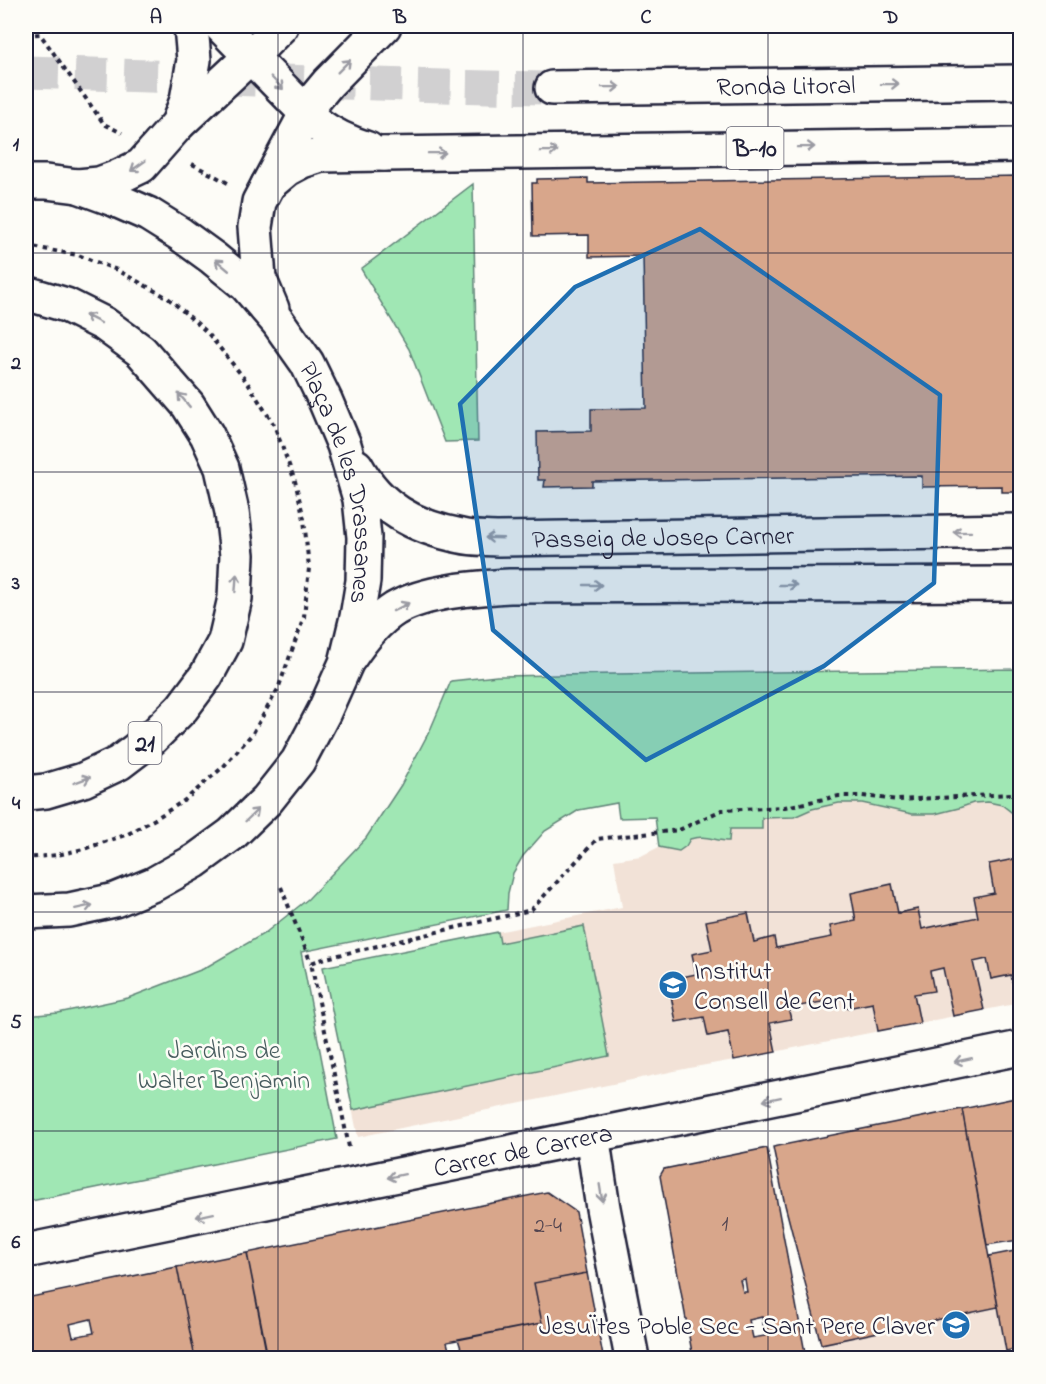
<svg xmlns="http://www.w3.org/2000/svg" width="1046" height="1384" font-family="'Indie Flower',sans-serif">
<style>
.built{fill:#f2e2d7}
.green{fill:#a0e7b4;stroke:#618478;stroke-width:1.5}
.building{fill:#d8a68b;stroke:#22223b;stroke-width:1.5;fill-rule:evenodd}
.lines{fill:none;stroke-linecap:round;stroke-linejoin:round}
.highway-tunnel{stroke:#d1d0d1;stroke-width:33;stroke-dasharray:33 16;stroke-linecap:butt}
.street-casing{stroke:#22223b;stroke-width:38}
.secondary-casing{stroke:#22223b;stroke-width:38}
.highway-casing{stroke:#22223b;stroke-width:38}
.path{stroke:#22223b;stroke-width:4;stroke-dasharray:4.5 4.5;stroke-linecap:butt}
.street{stroke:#fdfcf7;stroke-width:33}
.secondary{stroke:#fdfcf7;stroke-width:33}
.highway{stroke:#fdfcf7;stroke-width:33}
.oneway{stroke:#9a9aa2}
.marked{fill:#1f6fb2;fill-opacity:0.2;stroke:#1f6fb2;stroke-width:4.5;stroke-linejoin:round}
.grid{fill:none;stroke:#22223b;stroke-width:1.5;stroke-opacity:0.55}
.labels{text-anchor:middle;stroke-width:5;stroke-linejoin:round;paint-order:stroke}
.number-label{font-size:22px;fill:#50434f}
.shield{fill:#fdfcf7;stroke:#646373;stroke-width:1.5}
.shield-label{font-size:24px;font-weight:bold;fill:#22223b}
.street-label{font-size:26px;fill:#22223b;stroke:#fdfcf7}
.poi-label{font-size:26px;fill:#22223b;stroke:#fdfcf7;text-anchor:start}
.park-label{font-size:26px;fill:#485d5f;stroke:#fdfcf7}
.neatline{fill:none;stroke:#22223b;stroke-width:2}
.grid-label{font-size:20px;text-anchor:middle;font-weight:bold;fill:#22223b}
</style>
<rect width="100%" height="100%" fill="#fdfcf7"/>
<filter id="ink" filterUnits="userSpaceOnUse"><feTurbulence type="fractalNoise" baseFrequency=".0167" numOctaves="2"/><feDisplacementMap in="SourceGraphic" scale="12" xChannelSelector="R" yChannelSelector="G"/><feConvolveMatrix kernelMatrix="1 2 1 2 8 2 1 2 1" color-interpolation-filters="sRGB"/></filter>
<g filter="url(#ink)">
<path class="built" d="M 988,802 L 1002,805 L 1015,815 L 1020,815 L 1020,1003 L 734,1060 L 689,1068 L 358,1137 L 323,967 L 622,907 L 614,860 L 641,856 L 659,847 L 679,851 L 686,846 L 690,839 L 699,836 L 707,837 L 719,841 L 730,829 L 762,829 L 762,818 L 794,817 L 812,809 L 839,803 L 862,803 L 912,814 L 935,814 L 959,808 L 973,803 Z
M 998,1307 L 1006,1351 L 1020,1348 L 1020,1358 L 825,1358 L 821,1344 Z"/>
<path class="green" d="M 473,184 L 478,441 L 445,442 L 409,349 L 361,269 Z
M 1020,669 L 1020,815 L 1015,815 L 1002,805 L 988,802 L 973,803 L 959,808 L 935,814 L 912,814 L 862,803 L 839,803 L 812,809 L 794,817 L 762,818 L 762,829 L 730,829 L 729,841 C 714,841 705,834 690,839 L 686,846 L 679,851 L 659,847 L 655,817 L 619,818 L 617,803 L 579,810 L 545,831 L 523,856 L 513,873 L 508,893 L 507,910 L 301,952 L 337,1139 L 26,1202 L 26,1016 L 58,1013 L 128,998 L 203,969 L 265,933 L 308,899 L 366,838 L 401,785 L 431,728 L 451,681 L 497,676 L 614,674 Z
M 584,926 L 609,1056 L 353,1110 L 323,967 L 498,932 L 500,943 Z"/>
<path class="building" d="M 1020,176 L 1020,492 L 1002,492 L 1002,486 L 922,487 L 922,476 L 592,481 L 592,486 L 544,487 L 545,480 L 538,480 L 537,432 L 591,431 L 591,409 L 646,408 L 643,256 L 589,257 L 589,235 L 533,236 L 532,183 L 537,183 L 537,179 L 588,178 L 588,183 Z
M 1020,858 L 1020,1003 L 1017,1003 L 1011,975 L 991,979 L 987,959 L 973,962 L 984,1010 L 953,1016 L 943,968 L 930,971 L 934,991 L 914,994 L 920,1023 L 878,1031 L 873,1003 L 847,1008 L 844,998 L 788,1008 L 791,1019 L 770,1023 L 776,1052 L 734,1060 L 728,1032 L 708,1036 L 704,1017 L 676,1022 L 668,980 L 696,974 L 692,954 L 712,950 L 706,921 L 748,913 L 754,942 L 774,937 L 776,948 L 832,937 L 830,926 L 856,921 L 851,893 L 892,884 L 898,913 L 918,909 L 922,929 L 978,917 L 974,897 L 994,893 L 989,864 Z
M 1020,1097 L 1020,1250 L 1018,1240 L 987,1245 L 962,1109 Z
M 962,1109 L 998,1307 L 821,1344 L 785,1205 L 773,1147 Z
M 767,1148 L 806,1358 L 693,1358 L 660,1176 L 664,1169 ZM 745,1279 L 747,1292 L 743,1292 L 740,1280 ZM 762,1317 L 765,1336 L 753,1338 L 749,1320 Z
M 547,1192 L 576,1212 L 587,1273 L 534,1283 L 542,1323 L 447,1342 L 451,1358 L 268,1358 L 247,1253 Z
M 1020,1250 L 1020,1266 L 1015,1267 L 1018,1288 L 1020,1288 L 1020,1348 L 1006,1351 L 989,1256 Z
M 247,1253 L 266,1351 L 260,1352 L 261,1358 L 237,1358 L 237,1356 L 227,1358 L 195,1358 L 177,1267 Z
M 177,1267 L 195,1358 L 26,1358 L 26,1298 ZM 91,1319 L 94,1333 L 73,1337 L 70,1324 Z
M 587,1273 L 603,1356 L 588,1358 L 464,1358 L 458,1339 L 542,1323 L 534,1283 Z"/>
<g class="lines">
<path class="highway-tunnel" d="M 26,72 C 201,77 377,86 552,88"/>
<g class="street-casing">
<g id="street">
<path d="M 178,124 L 251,56 L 281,26"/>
<path d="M 268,185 L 313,101 L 328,83 L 384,26"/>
<path d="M 592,1135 L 603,1208 L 632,1358"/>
<path id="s1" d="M 26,1251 L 1020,1048"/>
</g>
</g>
<g class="secondary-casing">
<g id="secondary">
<path d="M 221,26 L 317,124 C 333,136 349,143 368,149"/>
<path id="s2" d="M 26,182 L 46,182 L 78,186 L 116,200 L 148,214 L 180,234 L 213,258 L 246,285 L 278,322 L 307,363 L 325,400 L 344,445 L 360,499 L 364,537 L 363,581 L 357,617 L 346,663 L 324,712 L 298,761 L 267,800 L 232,834 L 195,861 L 154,884 L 115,900 L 69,910 L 26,912"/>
<path d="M 78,186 L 99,184 L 118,177 L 141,166 L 178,124 L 187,100 L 194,60 L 191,26"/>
<path d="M 272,309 L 259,278 L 255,227 L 259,202 L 268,185 L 287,169 L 302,161 L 321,155 L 384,154"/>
<path id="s3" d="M 356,466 C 379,508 414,527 461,536 C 473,539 486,538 498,539 L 1020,531"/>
<path d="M 350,657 C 362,639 376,621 395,609 C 426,591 475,588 510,586 L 1020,584"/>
</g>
</g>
<g class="highway-casing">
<g id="highway">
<path id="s4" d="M 552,88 L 1020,82"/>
<path d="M 384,154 L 1020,145"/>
<path d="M 26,293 L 66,305 L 104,324 L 141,351 L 188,405 L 207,435 L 222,468 L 232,512 L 237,555 L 235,598 L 225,641 L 206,676 L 182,708 L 152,738 L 119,763 L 83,780 L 46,791 L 26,793"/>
</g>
</g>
<path class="path" d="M 26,35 L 40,34 L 104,124 L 122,133
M 192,164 L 228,183
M 26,246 L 78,255 L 117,270 L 168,298 L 207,332 L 247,382 L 274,425 L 295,481 L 304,519 L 309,568 L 304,617 L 278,689 L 253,733 L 224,766 L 185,800 L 155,819 L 128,834 L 84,849 L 57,855 L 26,858
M 281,887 L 311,963
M 349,1147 L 311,963 L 326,958 L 531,910 L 597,839 L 679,830 L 722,810 L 785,807 L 839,796 L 862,796 L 898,800 L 1013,794 L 1020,796"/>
<use href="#street" class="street"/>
<use href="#secondary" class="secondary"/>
<use href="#highway" class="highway"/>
</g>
<defs><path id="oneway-shaft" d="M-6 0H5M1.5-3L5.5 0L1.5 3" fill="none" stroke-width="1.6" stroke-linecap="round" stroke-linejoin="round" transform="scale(1.5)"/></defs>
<g class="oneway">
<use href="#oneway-shaft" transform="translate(344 66) rotate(-45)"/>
<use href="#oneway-shaft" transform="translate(277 83) rotate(46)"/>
<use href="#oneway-shaft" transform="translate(890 84) rotate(-1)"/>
<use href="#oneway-shaft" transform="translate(611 87) rotate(-1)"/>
<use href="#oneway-shaft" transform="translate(806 147) rotate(-1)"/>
<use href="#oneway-shaft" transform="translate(549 151) rotate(-1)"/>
<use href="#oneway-shaft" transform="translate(437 153) rotate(-1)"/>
<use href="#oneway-shaft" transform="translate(138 166) rotate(145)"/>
<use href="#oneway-shaft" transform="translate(222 265) rotate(-140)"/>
<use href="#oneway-shaft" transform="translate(93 319) rotate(-153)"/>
<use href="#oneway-shaft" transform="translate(184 400) rotate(-130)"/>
<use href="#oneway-shaft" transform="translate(962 532) rotate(179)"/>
<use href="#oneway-shaft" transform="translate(494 538) rotate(-178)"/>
<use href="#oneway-shaft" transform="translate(236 583) rotate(-86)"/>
<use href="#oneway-shaft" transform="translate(593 585)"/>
<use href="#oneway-shaft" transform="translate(788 585)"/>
<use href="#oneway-shaft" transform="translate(401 607) rotate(-27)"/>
<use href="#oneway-shaft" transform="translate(82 780) rotate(-20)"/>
<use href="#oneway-shaft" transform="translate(252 815) rotate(-44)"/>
<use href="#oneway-shaft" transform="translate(84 907) rotate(-12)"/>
<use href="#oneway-shaft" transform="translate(963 1060) rotate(168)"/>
<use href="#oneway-shaft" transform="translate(772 1099) rotate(168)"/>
<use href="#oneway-shaft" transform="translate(396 1176) rotate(168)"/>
<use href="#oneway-shaft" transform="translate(601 1193) rotate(81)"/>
<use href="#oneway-shaft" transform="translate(205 1215) rotate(168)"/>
</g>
</g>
<path class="marked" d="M 700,229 L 940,395 L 934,583 L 824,666 L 646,760 L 493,630 L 460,404 L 575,287 Z"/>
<path class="grid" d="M 278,26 L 278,1358M 523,26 L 523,1358M 768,26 L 768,1358M 26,253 L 1020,253M 26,472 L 1020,472M 26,692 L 1020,692M 26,912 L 1020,912M 26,1131 L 1020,1131"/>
<defs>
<g id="school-disc" transform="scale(1.5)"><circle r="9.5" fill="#1f6fb2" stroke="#fdfcf7"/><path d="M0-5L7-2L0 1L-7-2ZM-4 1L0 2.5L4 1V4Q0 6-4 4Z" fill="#fff"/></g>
</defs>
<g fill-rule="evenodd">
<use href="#school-disc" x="673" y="985"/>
<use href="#school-disc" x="956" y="1325"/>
</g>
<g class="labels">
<g class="number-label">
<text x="725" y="1230">1</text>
<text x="548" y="1232">2-4</text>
</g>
<g class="shield">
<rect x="726.5" y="127" width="57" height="42" rx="4.5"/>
<rect x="128.5" y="722" width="33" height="42" rx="4.5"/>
</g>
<g class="shield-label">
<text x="755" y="156">B-10</text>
<text x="145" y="751">21</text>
</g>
<g class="street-label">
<text dy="9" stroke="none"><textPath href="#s4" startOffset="234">Ronda Litoral</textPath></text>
<text dy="9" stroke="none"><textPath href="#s2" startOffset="474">Plaça de les Drassanes</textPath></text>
<text dy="9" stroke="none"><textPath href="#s3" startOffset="333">Passeig de Josep Carner</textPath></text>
<text dy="9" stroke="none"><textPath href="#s1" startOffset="507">Carrer de Carrera</textPath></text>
</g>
<g class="poi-label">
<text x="694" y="979">Institut<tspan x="694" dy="30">Consell de Cent</tspan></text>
<text x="935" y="1334" text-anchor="end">JesuÏtes Poble Sec - Sant Pere Claver</text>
</g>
<g class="park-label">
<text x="224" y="1058">Jardins de<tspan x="224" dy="30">Walter Benjamin</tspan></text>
</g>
</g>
<rect width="1046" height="1384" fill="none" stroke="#fdfcf7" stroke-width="66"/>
<rect x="33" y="33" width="980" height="1318" class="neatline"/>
<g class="grid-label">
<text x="156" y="23">A</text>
<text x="400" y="23">B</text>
<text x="646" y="23">C</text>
<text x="891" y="23">D</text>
<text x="16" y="150">1</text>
<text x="16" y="369">2</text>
<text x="16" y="589">3</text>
<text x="16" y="809">4</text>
<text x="16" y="1028">5</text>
<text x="16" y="1248">6</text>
</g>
</svg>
